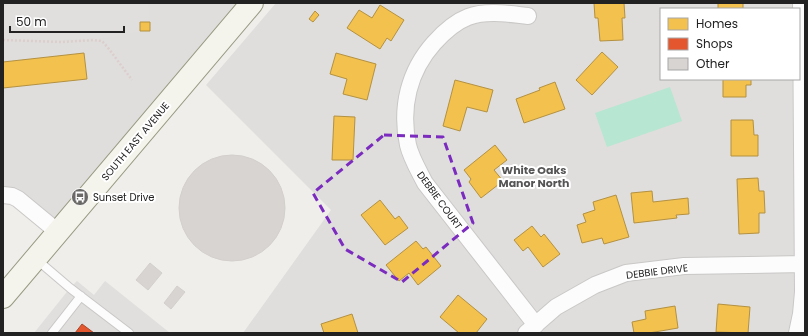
<svg xmlns="http://www.w3.org/2000/svg" width="808" height="336" font-family="Poppins,sans-serif">
<style>
.residential{fill:#dfdedc;fill-rule:evenodd}
.pitch{fill:#b7e6d2}
.parking{fill:#e0dfde}
.homes{fill:#f2c14e;stroke:#b49141}
.shops{fill:#e4572e;stroke:#aa472a}
.building{fill:#d7d4d2;stroke:#d3d0cc}
.lines{fill:none;stroke-linecap:round;stroke-linejoin:round}
.lane-casing{stroke:#c9c8c7;stroke-width:10}
.street-casing{stroke:#c9c8c7;stroke-width:18}
.secondary-casing{stroke:#999a82;stroke-width:24}
.path{stroke:#dccecd;stroke-width:2.5;stroke-dasharray:2 2;stroke-linecap:butt}
.lane{stroke:#fdfcfc;stroke-width:8}
.street{stroke:#fdfcfc;stroke-width:16}
.secondary{stroke:#f4f4ed;stroke-width:22}
.marked{fill:none;stroke:#7b2cbf;stroke-width:3;stroke-dasharray:8 5;stroke-linejoin:round}
.labels{text-anchor:middle;stroke-width:4;stroke-linejoin:round;paint-order:stroke}
.street-label{font-size:10px;fill:#222;stroke:#fff}
.poi-label{font-size:10px;fill:#222;stroke:#fff;text-anchor:start}
.neighbourhood-label{font-size:11px;font-weight:bold;fill:#555;stroke:#fff}
</style>
<rect width="100%" height="100%" fill="#f0eeeb"/>
<path class="residential" d="M 3,3 L 252,3 L 58,231 L 3,194 Z
M 276,3 L 805,3 L 805,333 L 243,333 L 331,210 L 206,85 ZM 661,9 L 799,9 L 799,79 L 661,79 Z"/>
<path class="pitch" d="M 670,87 L 682,121 L 607,147 L 595,113 Z"/>
<path class="parking" d="M 5,3 L 148,3 L 150,22 L 140,22 L 140,31 L 124,35 L 103,38 L 57,40 L 3,39 L 3,9 Z
M 77,281 L 94,295 L 105,281 L 170,333 L 34,333 L 70,288 Z"/>
<path class="homes" d="M 594,3 L 624,3 L 625,18 L 622,18 L 623,40 L 600,41 L 598,18 L 595,18 Z
M 718,3 L 743,3 L 743,9 L 718,9 Z
M 380,5 L 404,20 L 391,41 L 387,38 L 380,49 L 347,28 L 359,10 L 372,18 Z
M 315,11 L 319,15 L 313,22 L 309,19 Z
M 140,22 L 150,22 L 150,31 L 140,31 Z
M 602,52 L 618,67 L 592,95 L 576,80 Z
M 84,53 L 87,79 L 3,88 L 3,62 Z
M 336,53 L 376,64 L 367,100 L 343,94 L 347,79 L 330,74 Z
M 723,79 L 751,79 L 751,85 L 746,85 L 746,97 L 723,97 Z
M 455,80 L 493,90 L 487,112 L 467,107 L 460,131 L 443,126 Z
M 555,82 L 565,109 L 524,123 L 516,99 L 540,90 L 539,88 Z
M 334,116 L 355,117 L 353,160 L 332,160 Z
M 731,120 L 753,120 L 754,135 L 758,135 L 758,156 L 731,156 Z
M 495,145 L 507,160 L 494,170 L 503,181 L 481,198 L 469,182 L 471,179 L 464,170 Z
M 758,178 L 759,191 L 764,191 L 765,213 L 759,213 L 759,233 L 739,234 L 737,179 Z
M 652,191 L 653,202 L 688,198 L 689,214 L 676,215 L 677,218 L 634,223 L 631,193 Z
M 616,195 L 629,237 L 604,244 L 602,238 L 582,243 L 577,225 L 586,222 L 583,214 L 595,210 L 593,202 Z
M 380,200 L 395,219 L 399,216 L 408,228 L 385,245 L 361,215 Z
M 532,226 L 541,237 L 544,234 L 560,254 L 543,267 L 528,247 L 523,251 L 514,240 Z
M 416,241 L 423,249 L 426,247 L 441,266 L 418,285 L 409,273 L 399,281 L 386,265 Z
M 458,295 L 487,319 L 476,333 L 459,333 L 440,317 Z
M 718,304 L 750,307 L 748,333 L 716,332 Z
M 675,306 L 678,328 L 649,333 L 634,333 L 632,322 L 646,319 L 645,311 Z
M 352,314 L 358,333 L 324,333 L 321,324 Z"/>
<path class="shops" d="M 82,324 L 94,333 L 75,333 Z"/>
<path class="building" d="M179 208a53 53 0 1 1 106 0a53 53 0 1 1-106 0Z
M 150,263 L 162,273 L 148,290 L 136,280 Z
M 177,286 L 185,292 L 171,309 L 164,303 Z"/>
<g class="lines">
<g class="lane-casing">
<path id="lane" d="M 36,259 L 70,288 L 129,333
M 52,333 L 81,296"/>
</g>
<g class="street-casing">
<path id="street" d="M 528,16 C 509,14 487,10 468,17 C 455,22 443,33 434,43 C 409,71 400,107 408,145 C 411,158 419,171 425,183 L 536,325
M 3,195 L 12,196 L 18,199 L 58,232
M 526,333 L 556,307 L 595,285 L 626,273 L 684,266 L 805,264
M 797,333 L 801,314 L 803,292 L 801,3"/>
</g>
<g class="secondary-casing">
<path id="secondary" d="M 3,297 L 252,3"/>
</g>
<path class="path" d="M 3,40 L 62,42 L 93,40 L 102,41 L 109,49 L 132,80"/>
<use href="#lane" class="lane"/>
<use href="#street" class="street"/>
<use href="#secondary" class="secondary"/>
</g>
<path class="marked" d="M 384,135 L 443,137 L 473,223 L 402,282 L 345,249 L 313,193 Z"/>
<defs>
<g id="bus-disc" transform="scale(0.9)"><circle r="9.5" fill="#6a6968" stroke="#fff"/><path d="M-5-6H5V4H4V6H2V4H-2V6H-4V4H-5ZM-3.5-4V0h7V-4ZM-3.5 1.2v1.5H-2V1.2ZM2 1.2v1.5H3.5V1.2Z" fill="#fff"/></g>
</defs>
<g fill-rule="evenodd">
<use href="#bus-disc" x="80" y="197"/>
</g>
<g class="labels">
<g class="street-label">
<text transform="translate(135 141) rotate(-50)" y="4">SOUTH EAST AVENUE</text>
<text transform="translate(440 200) rotate(54)" y="4">DEBBIE COURT</text>
<text transform="translate(657 271) rotate(-7)" y="4">DEBBIE DRIVE</text>
</g>
<g class="poi-label">
<text x="93" y="201">Sunset Drive</text>
</g>
<g class="neighbourhood-label">
<text x="534" y="174">White Oaks<tspan x="534" dy="13">Manor North</tspan></text>
</g>
</g>
<rect width="808" height="336" fill="none" stroke="#222222" stroke-width="8"/>
<rect x="660" y="8" width="140" height="72" fill="#ffffff" stroke="#a7a7a7"/>
<rect x="668" y="18" width="20" height="12" fill="#f2c14e" stroke="#a7a7a7"/>
<text x="696" y="28" font-size="12" fill="#222222">Homes</text>
<rect x="668" y="38" width="20" height="12" fill="#e4572e" stroke="#a7a7a7"/>
<text x="696" y="48" font-size="12" fill="#222222">Shops</text>
<rect x="668" y="58" width="20" height="12" fill="#d7d4d2" stroke="#a7a7a7"/>
<text x="696" y="68" font-size="12" fill="#222222">Other</text>
<path d="M10 26v6h114v-6" fill="none" stroke="#222222" stroke-width="2"/>
<text x="16" y="26" font-size="12" fill="#222222" stroke="#ffffff" stroke-width="3" paint-order="stroke">50 m</text>
</svg>
